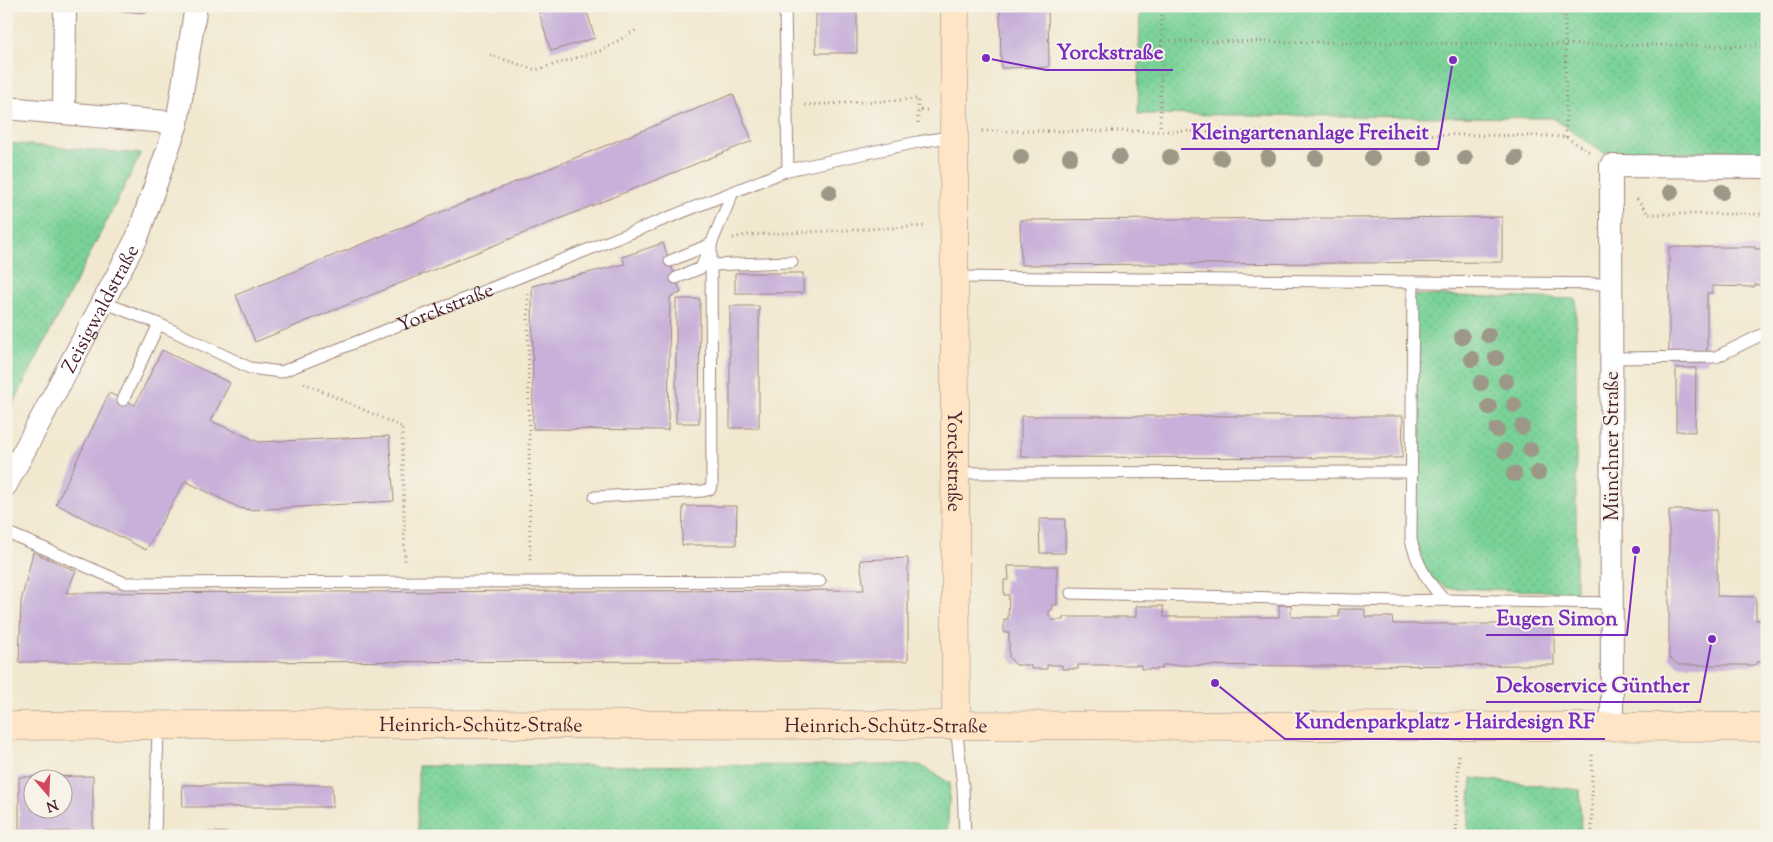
<svg xmlns="http://www.w3.org/2000/svg" width="1773" height="842" font-family="'Sorts Mill Goudy',serif">
<style>
.grass{fill:url(#grass-dots);stroke:#627862}
.building{fill:#c7b0d9;fill-rule:evenodd}
.lines{fill:none;stroke-linecap:round;stroke-linejoin:round}
.lane-casing{stroke:#9e847d;stroke-width:13}
.street-casing{stroke:#9e847d;stroke-width:24}
.secondary-casing{stroke:#9e847d;stroke-width:29}
.path{stroke:#9e847d;stroke-width:3;stroke-dasharray:1 4;stroke-linecap:butt}
.lane{stroke:#fff;stroke-width:11}
.street{stroke:#fff;stroke-width:22}
.secondary{stroke:#fde5c5;stroke-width:28}
.tree{fill:#9d9787}
.labels{text-anchor:middle;stroke-width:4;stroke-linejoin:round;paint-order:stroke}
.street-label{font-size:20px;fill:#4a1f2b;stroke:#f7f3e8}
.leader{fill:none;stroke:#7b2cbf;stroke-width:2}
.callout-dot{fill:#7b2cbf;stroke:#f7f3e8;stroke-width:2}
.callout-label{font-size:21px;text-anchor:middle;font-weight:bold;fill:#7b2cbf;stroke:#f7f3e8;stroke-width:4;stroke-linejoin:round;paint-order:stroke}
</style>
<defs>
<pattern id="grass-dots" width="8" height="8" patternUnits="userSpaceOnUse" patternTransform="scale(1.25)"><rect width="8" height="8" fill="#79d298"/><path d="M2 2h.1M6 6h.1" fill="none" stroke="#6ab483" stroke-width="1.8" stroke-linecap="round"/></pattern>
</defs>
<rect width="100%" height="100%" fill="#f7f3e8"/>
<filter id="ink" filterUnits="userSpaceOnUse"><feTurbulence type="fractalNoise" baseFrequency=".02" numOctaves="2"/><feDisplacementMap in="SourceGraphic" scale="10" xChannelSelector="R" yChannelSelector="G"/><feConvolveMatrix kernelMatrix="1 2 1 2 8 2 1 2 1" color-interpolation-filters="sRGB"/></filter>
<filter id="wash" filterUnits="userSpaceOnUse"><feTurbulence type="fractalNoise" baseFrequency=".0096" numOctaves="4" result="noise"/><feDisplacementMap in="SourceGraphic" scale="20" xChannelSelector="R" yChannelSelector="G"/><feGaussianBlur stdDeviation="1.12" result="paint"/><feColorMatrix in="noise" values="0 0 0 0 0 0 0 0 0 0 0 0 0 0 0 0 0 1.4 0 .05"/><feComposite in="paint" operator="in"/></filter>
<g filter="url(#wash)">
<rect width="100%" height="100%" fill="#f1e8cf"/>
<path class="grass" d="M 1140,6 L 1767,6 L 1767,153 L 1604,153 L 1553,118 L 1138,114 Z
M 6,143 L 141,154 L 6,418 Z
M 1412,295 L 1576,299 L 1576,592 L 1448,588 L 1429,578 L 1414,544 Z
M 920,765 L 950,783 L 947,836 L 418,836 L 418,766 Z
M 1472,778 L 1580,790 L 1581,833 L 1523,836 L 1467,836 Z"/>
<g id="blocks">
<path class="building" d="M 99,6 L 147,6 L 146,13 L 99,9 Z
M 537,6 L 585,6 L 595,38 L 551,51 Z
M 816,6 L 857,6 L 857,53 L 816,53 Z
M 1000,6 L 1048,6 L 1049,67 L 1001,68 Z
M 733,94 L 752,141 L 255,342 L 236,295 Z
M 1502,217 L 1502,262 L 1021,265 L 1020,220 Z
M 663,243 L 681,293 L 670,297 L 668,430 L 533,429 L 532,286 L 625,264 L 622,257 Z
M 1669,247 L 1755,247 L 1755,249 L 1767,249 L 1767,285 L 1755,285 L 1754,287 L 1712,286 L 1712,293 L 1707,293 L 1707,363 L 1669,363 Z
M 735,273 L 803,273 L 803,293 L 735,293 Z
M 676,299 L 700,299 L 699,423 L 676,423 Z
M 730,306 L 759,306 L 759,428 L 730,428 Z
M 162,350 L 230,383 L 211,421 L 259,442 L 389,436 L 394,501 L 251,510 L 240,508 L 185,481 L 146,550 L 56,504 L 109,393 L 135,405 Z
M 1676,368 L 1696,368 L 1695,432 L 1676,431 Z
M 1021,416 L 1403,416 L 1402,458 L 1021,457 Z
M 683,506 L 737,506 L 736,545 L 682,545 Z
M 1669,510 L 1717,510 L 1717,596 L 1756,597 L 1756,620 L 1767,620 L 1767,662 L 1756,662 L 1756,665 L 1678,665 L 1669,657 Z
M 1039,519 L 1065,519 L 1065,553 L 1040,553 Z
M 33,552 L 76,571 L 66,593 L 864,590 L 860,560 L 908,558 L 908,661 L 19,662 L 21,602 Z
M 1008,566 L 1057,566 L 1057,605 L 1052,605 L 1052,610 L 1049,610 L 1049,616 L 1053,620 L 1063,620 L 1063,617 L 1136,617 L 1136,606 L 1163,606 L 1164,617 L 1279,617 L 1279,605 L 1291,605 L 1291,617 L 1339,617 L 1339,609 L 1365,609 L 1365,617 L 1392,617 L 1393,624 L 1554,624 L 1554,665 L 1308,666 L 1162,665 L 1162,669 L 1141,669 L 1141,665 L 1078,665 L 1078,669 L 1062,669 L 1062,665 L 1047,665 L 1047,669 L 1031,669 L 1031,665 L 1016,665 L 1009,657 L 1009,632 L 1004,633 L 1004,619 L 1008,619 L 1009,595 L 1004,595 L 1004,580 L 1009,580 Z
M 93,776 L 93,831 L 19,832 L 19,777 ZM 32,780 L 62,780 L 62,810 L 32,810 Z
M 182,785 L 332,785 L 333,807 L 183,807 Z
M 203,832 L 248,833 L 248,836 L 204,836 Z"/>
</g>
</g>
<g filter="url(#ink)">
<use href="#blocks" fill-opacity="0" stroke="#9e847d" stroke-width="1"/>
<g class="lines">
<g class="lane-casing">
<g id="lane">
<path d="M 785,6 L 788,170"/>
<path d="M 670,261 L 711,244"/>
<path d="M 711,265 L 792,262"/>
<path d="M 955,277 L 1611,284"/>
<path d="M 676,278 L 701,268 L 733,192"/>
<path d="M 1413,282 L 1411,540 C 1418,566 1426,580 1444,600"/>
<path id="s1" d="M 103,302 L 159,324 L 250,368 L 281,372 L 788,170 L 918,142 L 954,136"/>
<path d="M 1611,358 L 1716,357 L 1767,332"/>
<path d="M 123,400 L 159,324"/>
<path d="M 955,473 L 1412,472"/>
<path d="M 595,497 L 703,491 L 710,489 L 712,485 L 711,244"/>
<path d="M 6,532 L 125,583 L 820,581"/>
<path d="M 1071,593 L 1397,601 L 1444,600 L 1612,603"/>
<path d="M 956,726 L 963,787 L 965,836"/>
<path d="M 155,836 L 158,726"/>
</g>
</g>
<g class="street-casing">
<g id="street">
<path d="M 6,108 L 177,123"/>
<path d="M 64,113 L 65,6"/>
<path id="s2" d="M 6,485 L 137,238 L 177,123 L 196,6"/>
<path d="M 1612,727 L 1611,166 L 1767,167"/>
</g>
</g>
<g class="secondary-casing">
<g id="secondary">
<path id="s3" d="M 955,6 L 954,136 L 956,726"/>
<path id="s4" d="M 6,726 L 397,724 L 1767,727"/>
</g>
</g>
<path class="path" d="M 1565,6 L 1566,137
M 1161,41 L 1767,46
M 490,55 L 536,70 L 603,50 L 636,30
M 805,105 L 918,99 L 918,111
M 918,123 L 918,111 L 927,110
M 982,131 L 1160,131 L 1549,136 L 1566,137 L 1591,153
M 1160,131 L 1162,6
M 1637,199 L 1648,214 L 1767,214
M 733,238 L 746,235 L 927,226
M 528,294 L 530,563
M 304,383 L 402,427 L 405,564
M 1456,836 L 1459,753
M 1592,836 L 1592,752
M 1638,836 L 1655,832"/>
<use href="#lane" class="lane"/>
<use href="#street" class="street"/>
<use href="#secondary" class="secondary"/>
</g>
<g class="tree">
<circle cx="1021" cy="157" r="8"/>
<circle cx="1070" cy="157" r="8"/>
<circle cx="1119" cy="157" r="8"/>
<circle cx="1170" cy="157" r="8"/>
<circle cx="1221" cy="158" r="8"/>
<circle cx="1268" cy="158" r="8"/>
<circle cx="1316" cy="158" r="8"/>
<circle cx="1372" cy="158" r="8"/>
<circle cx="1425" cy="158" r="8"/>
<circle cx="1465" cy="158" r="8"/>
<circle cx="1516" cy="158" r="8"/>
<circle cx="829" cy="192" r="8"/>
<circle cx="1671" cy="192" r="8"/>
<circle cx="1722" cy="192" r="8"/>
<circle cx="1488" cy="335" r="8"/>
<circle cx="1462" cy="337" r="8"/>
<circle cx="1496" cy="358" r="8"/>
<circle cx="1472" cy="359" r="8"/>
<circle cx="1506" cy="381" r="8"/>
<circle cx="1481" cy="383" r="8"/>
<circle cx="1514" cy="405" r="8"/>
<circle cx="1489" cy="407" r="8"/>
<circle cx="1522" cy="427" r="8"/>
<circle cx="1497" cy="430" r="8"/>
<circle cx="1530" cy="450" r="8"/>
<circle cx="1505" cy="451" r="8"/>
<circle cx="1538" cy="473" r="8"/>
<circle cx="1514" cy="474" r="8"/>
</g>
</g>
<g class="labels">
<g class="street-label">
<text dy="7" stroke="none"><textPath href="#s1" startOffset="369">Yorckstraße</textPath></text>
<text dy="7" stroke="none"><textPath href="#s2" startOffset="200">Zeisigwaldstraße</textPath></text>
<text transform="translate(1611 446) rotate(-90)" y="7">Münchner Straße</text>
<text dy="7" stroke="none"><textPath href="#s3" startOffset="455">Yorckstraße</textPath></text>
<text dy="7" stroke="none"><textPath href="#s4" startOffset="475">Heinrich-Schütz-Straße</textPath></text>
<text dy="7" stroke="none"><textPath href="#s4" startOffset="880">Heinrich-Schütz-Straße</textPath></text>
</g>
</g>
<path class="leader" d="M986 58L1046 70H1173M1453 60L1438 149H1181M1636 550L1627 635H1486M1712 639L1700 702H1486M1215 683L1285 739H1605"/>
<g class="callout-dot">
<circle cx="986" cy="58" r="5"/>
<circle cx="1453" cy="60" r="5"/>
<circle cx="1636" cy="550" r="5"/>
<circle cx="1712" cy="639" r="5"/>
<circle cx="1215" cy="683" r="5"/>
</g>
<g class="callout-label">
<text x="1110" y="59">Yorckstraße</text>
<text x="1310" y="139">Kleingartenanlage Freiheit</text>
<text x="1557" y="625">Eugen Simon</text>
<text x="1593" y="692">Dekoservice Günther</text>
<text x="1445" y="728">Kundenparkplatz - Hairdesign RF</text>
</g>
<rect width="1773" height="842" fill="none" stroke="#f7f3e8" stroke-width="25"/>
<g transform="translate(48 794) rotate(161)"><circle r="24" fill="#f7f3e8" stroke="#b29e9c"/>
<path d="M0-4L9 19L0 12L-9 19Z" fill="#d1495b"/>
<text y="-8" font-size="14" font-weight="bold" text-anchor="middle" fill="#4a1f2b">N</text>
</g>
</svg>
